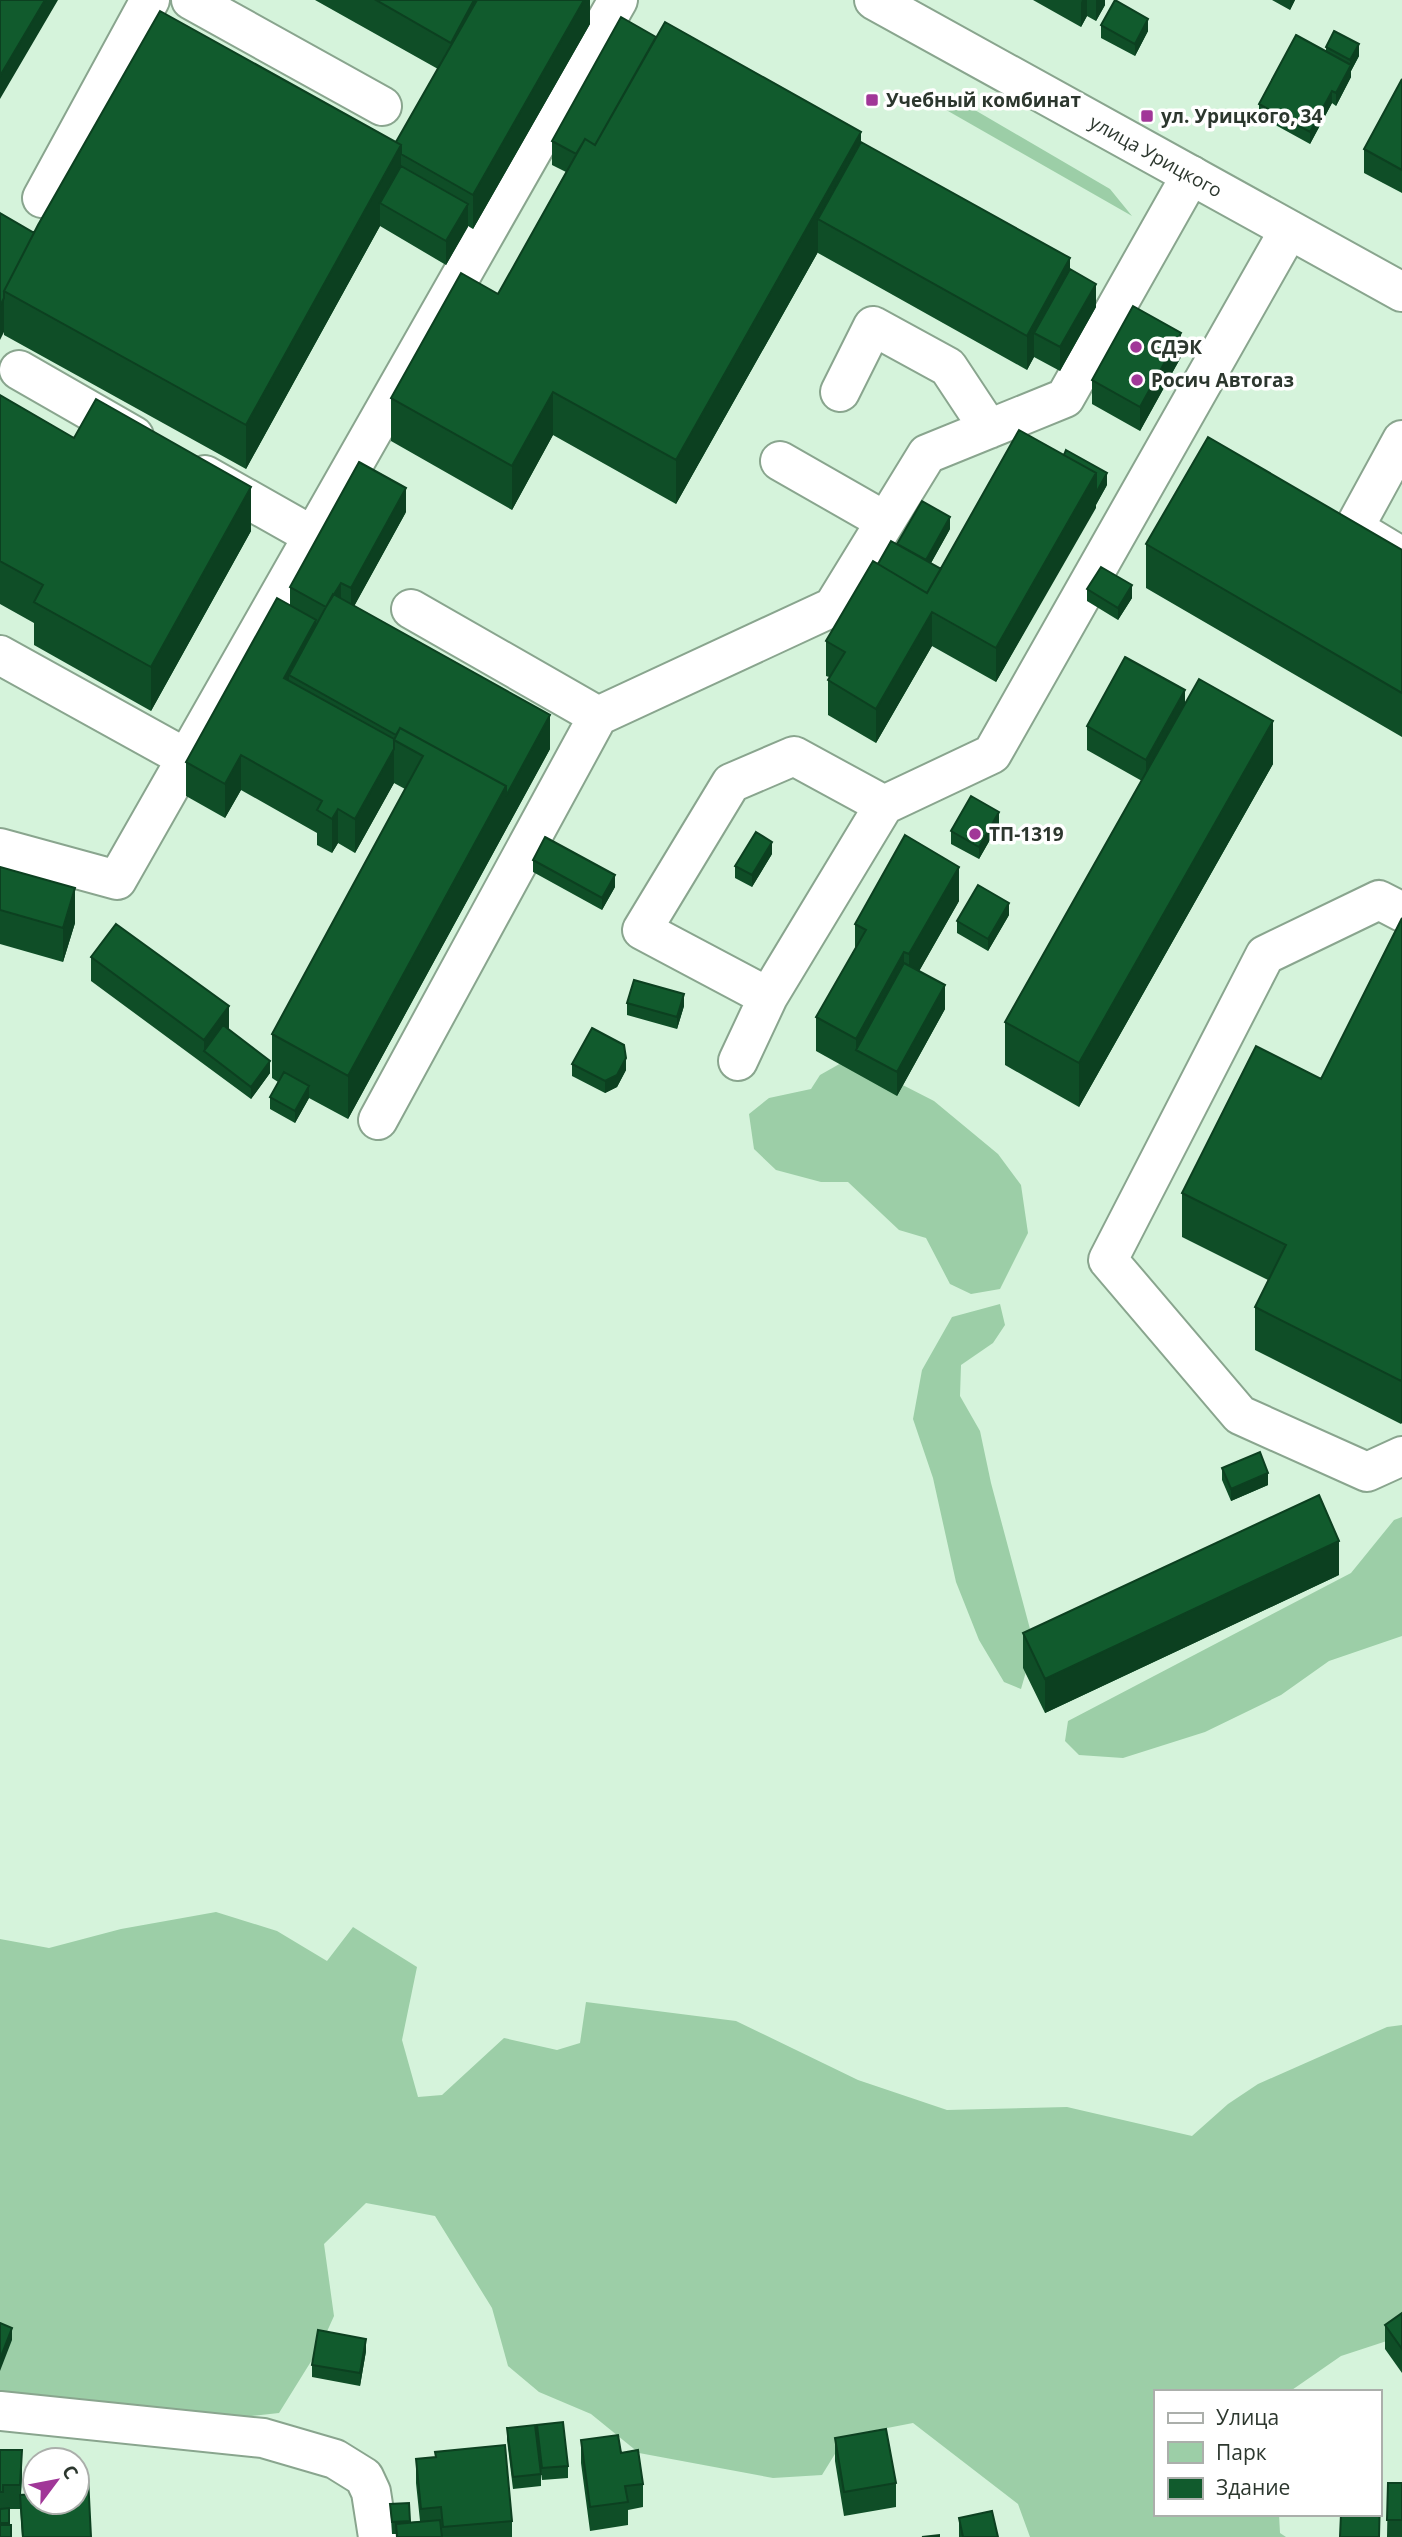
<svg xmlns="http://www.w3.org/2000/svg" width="1402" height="2537" font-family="'Open Sans',sans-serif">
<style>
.green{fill:#9ccea7}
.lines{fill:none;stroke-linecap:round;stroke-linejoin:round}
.minor-casing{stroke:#89a58e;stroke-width:42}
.major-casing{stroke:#89a58e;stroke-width:42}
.minor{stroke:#fff;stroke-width:38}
.major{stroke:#fff;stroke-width:38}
.wall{fill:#0f4e27}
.shaded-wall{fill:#0c4020}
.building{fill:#115b2d;stroke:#0c4020;stroke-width:2}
.poi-dot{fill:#a13798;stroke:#fff;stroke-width:2.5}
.labels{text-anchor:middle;stroke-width:7;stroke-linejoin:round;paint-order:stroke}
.poi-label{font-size:19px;font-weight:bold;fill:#2c372e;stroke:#fff;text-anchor:start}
.street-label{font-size:19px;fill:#2c372e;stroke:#fff}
</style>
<rect width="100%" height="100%" fill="#d5f3db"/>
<path class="green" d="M 927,99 L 956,99 L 1110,189 L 1132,216 Z
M 850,1058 L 934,1101 L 998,1154 L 1021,1185 L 1028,1233 L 1000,1289 L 971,1294 L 950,1284 L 926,1238 L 899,1230 L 848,1182 L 821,1182 L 776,1170 L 754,1149 L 749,1114 L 769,1098 L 811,1089 L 820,1075 Z
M 1000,1304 L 1005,1325 L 993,1343 L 961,1365 L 960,1396 L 980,1431 L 991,1483 L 1034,1644 L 1021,1689 L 1004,1682 L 979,1640 L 956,1582 L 933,1478 L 913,1419 L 922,1370 L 952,1317 Z
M 1402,1517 L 1402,1636 L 1329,1661 L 1281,1695 L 1205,1732 L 1123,1758 L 1079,1755 L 1065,1741 L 1068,1721 L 1351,1573 L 1394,1520 Z
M 216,1912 L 277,1931 L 327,1961 L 353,1927 L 417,1967 L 402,2040 L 418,2097 L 442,2095 L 504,2038 L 557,2050 L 580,2043 L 586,2002 L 736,2021 L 858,2080 L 947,2110 L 1067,2107 L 1192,2136 L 1228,2104 L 1258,2084 L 1387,2027 L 1402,2025 L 1402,2336 L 1341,2356 L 1289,2392 L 1155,2392 L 1155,2514 L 1279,2514 L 1280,2533 L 1286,2537 L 1030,2537 L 1018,2504 L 913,2423 L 846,2436 L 822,2475 L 773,2478 L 639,2453 L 591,2414 L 539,2392 L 508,2366 L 492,2308 L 435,2216 L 366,2203 L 324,2244 L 334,2316 L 320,2347 L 279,2413 L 217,2420 L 0,2392 L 0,1939 L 49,1948 L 121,1929 Z"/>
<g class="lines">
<g class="minor-casing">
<path id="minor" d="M 191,0 L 382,106
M 42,198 L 150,0
M 19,370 L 134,436
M 840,392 L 873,326 L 948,367 L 989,429
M 1402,440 L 1354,528 L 1402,557
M 780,461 L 885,521
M 205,475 L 313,536
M 411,609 L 598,716 L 833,607 L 927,454 L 1065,398 L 1191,175
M 0,655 L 186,758
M 0,848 L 117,880 L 618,0
M 1402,912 L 1379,900 L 1265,955 L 1108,1260 L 1240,1415 L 1367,1472 L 1402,1456
M 768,997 L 642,930 L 731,783 L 794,756 L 884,805
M 738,1061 L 768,997 L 884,805 L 992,754 L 1289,230
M 378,1120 L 598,716
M 0,2411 L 263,2438 L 335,2459 L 364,2477 L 371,2492 L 378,2537"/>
</g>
<g class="major-casing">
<path id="major" d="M 874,0 L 1402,292"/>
</g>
<use href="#minor" class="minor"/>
<use href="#major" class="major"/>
</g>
<path class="wall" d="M 315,0 L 590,0 L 590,24 L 473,229 L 468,226 L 446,265 L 380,226 L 246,469 L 4,335 L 0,213 L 34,233 L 396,142 L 438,69 Z
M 1033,0 L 1105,0 L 1105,5 L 1096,21 L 1087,16 L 1081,27 Z
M 1272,0 L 1295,0 L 1290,10 Z
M 1101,25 L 1148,31 L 1135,56 L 1101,38 Z
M 656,37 L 861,142 L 1070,269 L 1096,307 L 1060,371 L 1034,357 L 1027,370 L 818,253 L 818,252 L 676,504 L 553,435 L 512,510 L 391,441 L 391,398 L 498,294 L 566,172 L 552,165 L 552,141 Z
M 1326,47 L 1359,56 L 1351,71 L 1351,77 L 1336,106 L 1332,103 L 1310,144 L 1259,116 L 1259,104 L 1326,51 Z
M 1402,79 L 1402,193 L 1364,173 L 1364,149 Z
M 1181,357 L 1140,431 L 1092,404 L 1092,380 Z
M 0,395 L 74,438 L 251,531 L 151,711 L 34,645 L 34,623 L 0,604 Z
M 1107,485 L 996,682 L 932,646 L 876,743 L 828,715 L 828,680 L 829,677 L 826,676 L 826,641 L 878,564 L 897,544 L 950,529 L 931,563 L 941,569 Z
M 406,512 L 354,606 L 550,749 L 348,1119 L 309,1098 L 295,1123 L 270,1109 L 270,1097 L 278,1082 L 272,1078 L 272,1034 L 405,789 L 394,783 L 355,853 L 338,843 L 332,853 L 317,845 L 317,833 L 241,790 L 225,818 L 186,796 L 186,762 L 290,605 L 290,587 Z
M 1146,544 L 1402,550 L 1402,737 L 1146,588 Z
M 1087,589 L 1132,598 L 1118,620 L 1087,601 Z
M 1185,705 L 1273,764 L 1079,1107 L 1005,1065 L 1005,1022 L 1142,781 L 1087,750 L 1087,726 Z
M 999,824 L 979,859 L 951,844 L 951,831 Z
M 772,854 L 752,887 L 735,878 L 735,866 Z
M 533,860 L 615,887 L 602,910 L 533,872 Z
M 0,867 L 75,923 L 63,962 L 0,944 Z
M 959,901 L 919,971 L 945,1009 L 897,1096 L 816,1051 L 816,1017 L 855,950 L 855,924 Z
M 1009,915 L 988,951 L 957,933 L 957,921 Z
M 1402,918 L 1401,1424 L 1255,1350 L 1255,1307 L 1268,1280 L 1182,1237 L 1182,1193 L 1321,1079 Z
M 91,957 L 229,1030 L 270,1073 L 251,1099 L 91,981 Z
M 627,1003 L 684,1006 L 677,1029 L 627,1015 Z
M 572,1064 L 626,1070 L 617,1087 L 605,1093 L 572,1076 Z
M 1222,1468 L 1268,1485 L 1231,1501 L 1222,1480 Z
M 1339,1575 L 1045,1713 L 1023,1668 L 1023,1633 Z
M 1402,2313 L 1402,2373 L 1385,2349 L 1385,2325 Z
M 366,2351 L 360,2386 L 312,2377 L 312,2365 Z
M 537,2425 L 568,2466 L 568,2478 L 542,2480 L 537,2437 Z
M 507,2428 L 541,2474 L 541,2486 L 513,2489 L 507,2440 Z
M 835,2438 L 896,2483 L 896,2507 L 844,2516 L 835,2461 Z
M 581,2440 L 621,2453 L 643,2484 L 643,2507 L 628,2510 L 628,2525 L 590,2531 L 581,2463 Z
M 0,2450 L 22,2474 L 21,2495 L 91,2537 L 22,2537 L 20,2505 L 20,2509 L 9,2509 L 9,2525 L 0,2537 Z
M 435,2452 L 512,2521 L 512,2537 L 396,2537 L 396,2534 L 392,2534 L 390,2504 L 409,2503 L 410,2522 L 420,2521 L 416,2483 L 416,2459 L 435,2457 Z
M 1388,2483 L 1402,2483 L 1402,2537 L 1387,2537 Z
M 959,2518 L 998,2537 L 959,2537 Z"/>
<path class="shaded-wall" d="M 45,0 L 58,0 L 0,99 L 0,76 Z
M 474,0 L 494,0 L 451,77 L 451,43 Z
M 584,0 L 590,0 L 590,24 L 473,229 L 473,195 Z
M 1082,0 L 1087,0 L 1087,16 L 1081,27 L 1081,3 Z
M 1096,0 L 1105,0 L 1105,5 L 1096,21 Z
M 1290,0 L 1295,0 L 1290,10 Z
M 1148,19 L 1148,31 L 1135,56 L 1135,44 Z
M 1359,44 L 1359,56 L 1351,71 L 1351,77 L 1336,106 L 1336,93 L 1350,67 L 1350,60 Z
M 1332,91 L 1332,103 L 1310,144 L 1310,132 Z
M 861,132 L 861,176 L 818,219 L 818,252 L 676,504 L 676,460 Z
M 401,145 L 401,189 L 380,203 L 380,226 L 246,469 L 246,425 Z
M 468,204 L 468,227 L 446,265 L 446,241 Z
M 1070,258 L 1070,293 L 1034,333 L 1034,357 L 1027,370 L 1027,336 Z
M 1096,284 L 1096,307 L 1060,371 L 1060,347 Z
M 4,298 L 4,332 L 0,340 L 0,306 Z
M 1181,333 L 1181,357 L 1140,431 L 1140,407 Z
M 553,392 L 553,435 L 512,510 L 512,466 Z
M 1096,473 L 1096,508 L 996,682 L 996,648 Z
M 1107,473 L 1107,485 L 1096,505 L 1096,493 Z
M 251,487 L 251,531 L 151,711 L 151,667 Z
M 406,488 L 406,512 L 351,612 L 351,588 Z
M 950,517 L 950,529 L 921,581 L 921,569 Z
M 341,583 L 341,606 L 327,607 Z
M 1132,585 L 1132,598 L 1118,620 L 1118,608 Z
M 932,612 L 932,646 L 876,743 L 876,709 Z
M 316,620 L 316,654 L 289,675 L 289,703 L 284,678 Z
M 1185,690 L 1185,714 L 1146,783 L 1146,760 Z
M 550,715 L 550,749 L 348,1119 L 348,1076 L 506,786 Z
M 1273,721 L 1273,764 L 1079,1107 L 1079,1063 Z
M 394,749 L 394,783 L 355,853 L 355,819 Z
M 241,755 L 241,790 L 225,818 L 225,784 Z
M 338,809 L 338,843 L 332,853 L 332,819 Z
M 999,812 L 999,824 L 979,859 L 979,847 Z
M 772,842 L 772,854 L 752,887 L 752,875 Z
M 959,867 L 959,901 L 909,989 L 909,954 Z
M 615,875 L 615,887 L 602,910 L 602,898 Z
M 75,888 L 75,923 L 63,962 L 63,928 Z
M 1009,903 L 1009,915 L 988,951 L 988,939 Z
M 904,952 L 904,987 L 856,1050 L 856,1039 Z
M 945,985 L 945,1009 L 897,1096 L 897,1072 Z
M 684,994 L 684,1006 L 677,1029 L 677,1017 Z
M 229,1006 L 229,1030 L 204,1051 L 204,1040 Z
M 626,1058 L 626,1070 L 617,1087 L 605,1093 L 605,1081 Z
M 270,1061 L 270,1073 L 251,1099 L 251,1087 Z
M 309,1086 L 309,1098 L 295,1123 L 295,1111 Z
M 1402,1379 L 1402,1423 L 1401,1424 L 1401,1381 Z
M 1268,1473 L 1268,1485 L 1231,1501 L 1231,1489 Z
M 1339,1541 L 1339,1575 L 1045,1713 L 1045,1679 Z
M 12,2328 L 12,2340 L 0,2371 L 0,2359 Z
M 366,2339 L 366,2351 L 360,2386 L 360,2373 Z
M 22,2450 L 22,2474 L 20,2509 L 20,2485 Z"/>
<path class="building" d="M 0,0 L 45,0 L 0,76 Z
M 376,0 L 474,0 L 451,43 Z
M 477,0 L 584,0 L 473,195 L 401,154 L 401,145 L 396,142 Z
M 1115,0 L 1148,19 L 1135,44 L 1101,25 Z
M 160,11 L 401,145 L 246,425 L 4,291 L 38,225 Z
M 621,17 L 656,37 L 595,145 L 585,139 L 576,154 L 552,141 Z
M 665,22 L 861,132 L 676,460 L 553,392 L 512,466 L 391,398 L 461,273 L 498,294 L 585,139 L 595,145 Z
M 1334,31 L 1359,44 L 1350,60 L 1326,47 Z
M 1296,35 L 1351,65 L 1336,93 L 1332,91 L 1310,132 L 1259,104 Z
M 1402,79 L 1402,170 L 1364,149 Z
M 861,142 L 1070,258 L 1027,336 L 818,219 Z
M 401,166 L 468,204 L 446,241 L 380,203 Z
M 0,213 L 34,233 L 4,291 L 4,298 L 0,306 Z
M 1070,269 L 1096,284 L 1060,347 L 1034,333 Z
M 1133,306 L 1181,333 L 1140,407 L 1092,380 Z
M 0,395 L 74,438 L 96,399 L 251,487 L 151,667 L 34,602 L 43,585 L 0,561 Z
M 1019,430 L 1096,473 L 996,648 L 932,612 L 876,709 L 828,680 L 845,652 L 826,641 L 873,561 L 927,593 Z
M 1208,437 L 1402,550 L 1402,693 L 1146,544 Z
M 1066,450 L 1107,473 L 1096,493 L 1096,473 L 1064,455 Z
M 359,462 L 406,488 L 351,588 L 341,583 L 326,607 L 290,587 Z
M 922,501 L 950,517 L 926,560 L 897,544 Z
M 891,541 L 941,569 L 927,593 L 878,564 Z
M 1101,567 L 1132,585 L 1118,608 L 1087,589 Z
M 333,594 L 550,715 L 506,796 L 506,786 L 400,728 L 396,735 L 289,675 Z
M 277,598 L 316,620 L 284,678 L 394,739 L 394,749 L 355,819 L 338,809 L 332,819 L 317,810 L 322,801 L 241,755 L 225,784 L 186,762 Z
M 1125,657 L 1185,690 L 1146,760 L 1087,726 Z
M 1199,679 L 1273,721 L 1079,1063 L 1005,1022 Z
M 400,728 L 506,786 L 348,1076 L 272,1034 L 423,756 L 394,740 Z
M 971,796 L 999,812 L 979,847 L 951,831 Z
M 756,832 L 772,842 L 752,875 L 735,866 Z
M 905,835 L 959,867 L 909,954 L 904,952 L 856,1039 L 816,1017 L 866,930 L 855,924 Z
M 545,837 L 615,875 L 602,898 L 533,860 Z
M 0,867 L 75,888 L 63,928 L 0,910 Z
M 978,885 L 1009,903 L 988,939 L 957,921 Z
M 1402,918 L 1402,1379 L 1401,1381 L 1255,1307 L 1286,1245 L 1182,1193 L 1256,1046 L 1321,1079 Z
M 116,924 L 229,1006 L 204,1040 L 91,957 Z
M 904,963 L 945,985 L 897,1072 L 856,1050 Z
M 634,980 L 684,994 L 677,1017 L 627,1003 Z
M 223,1025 L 270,1061 L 251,1087 L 204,1051 Z
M 592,1028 L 624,1045 L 626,1058 L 617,1075 L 605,1081 L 572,1064 Z
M 284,1072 L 309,1086 L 295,1111 L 270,1097 Z
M 1260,1452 L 1268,1473 L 1231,1489 L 1222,1468 Z
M 1319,1495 L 1339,1541 L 1045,1679 L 1023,1633 Z
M 1402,2313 L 1402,2349 L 1385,2325 Z
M 0,2323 L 12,2328 L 0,2359 Z
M 318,2330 L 366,2339 L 360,2373 L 312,2365 Z
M 563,2422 L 568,2466 L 542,2468 L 537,2425 Z
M 535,2425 L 541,2474 L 513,2477 L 507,2428 Z
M 886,2429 L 896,2483 L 844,2492 L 835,2438 Z
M 618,2435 L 621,2453 L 638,2450 L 643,2484 L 625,2486 L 628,2502 L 590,2507 L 581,2440 Z
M 505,2445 L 512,2521 L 443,2527 L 441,2507 L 421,2509 L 416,2459 L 436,2457 L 435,2452 Z
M 0,2450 L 22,2450 L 20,2485 L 3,2485 L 3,2492 L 0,2492 Z
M 88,2477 L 91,2537 L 23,2537 L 20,2495 L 35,2494 L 35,2502 L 77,2502 L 77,2478 Z
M 1388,2483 L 1402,2483 L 1402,2520 L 1387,2520 Z
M 1379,2497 L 1380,2497 L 1379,2537 L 1340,2537 L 1341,2514 L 1379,2514 Z
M 409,2503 L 410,2521 L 392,2522 L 390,2504 Z
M 9,2508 L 9,2523 L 0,2523 L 0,2509 Z
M 992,2511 L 998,2537 L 963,2537 L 959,2518 Z
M 440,2520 L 442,2537 L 397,2537 L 396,2524 Z
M 0,2525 L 11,2525 L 11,2537 L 0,2537 Z
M 939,2535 L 939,2537 L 922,2537 Z"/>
<g class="poi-dot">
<rect x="865" y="93" width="14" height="14" rx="3.5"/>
<rect x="1140" y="109" width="14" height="14" rx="3.5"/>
<circle cx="1136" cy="347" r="7"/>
<circle cx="1137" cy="380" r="7"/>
<circle cx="975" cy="834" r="7"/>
</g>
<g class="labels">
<g class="poi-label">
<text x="886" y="107">Учебный комбинат</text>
<text x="1161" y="123">ул. Урицкого, 34</text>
<text x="1150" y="354">СДЭК</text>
<text x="1151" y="387">Росич Автогаз</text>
<text x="989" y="841">ТП-1319</text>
</g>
<g class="street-label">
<text transform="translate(1156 156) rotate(29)" y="7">улица Урицкого</text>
</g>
</g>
<rect x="1154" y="2390" width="228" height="126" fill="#ffffff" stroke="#abafab" stroke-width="2"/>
<rect x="1168" y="2413" width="35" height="10" fill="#ffffff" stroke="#abafab" stroke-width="2"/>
<text x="1216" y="2425" font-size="21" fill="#2c372e">Улица</text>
<rect x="1168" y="2442" width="35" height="21" fill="#9ccea7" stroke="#abafab" stroke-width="2"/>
<text x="1216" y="2460" font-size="21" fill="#2c372e">Парк</text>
<rect x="1168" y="2478" width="35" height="21" fill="#115b2d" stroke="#abafab" stroke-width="2"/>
<text x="1216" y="2495" font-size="21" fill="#2c372e">Здание</text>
<g transform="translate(56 2481) rotate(58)"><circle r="33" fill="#ffffff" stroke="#abafab" stroke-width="2"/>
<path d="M0-5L12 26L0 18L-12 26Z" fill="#a13798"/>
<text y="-10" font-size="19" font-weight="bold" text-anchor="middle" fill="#2c372e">С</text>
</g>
</svg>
